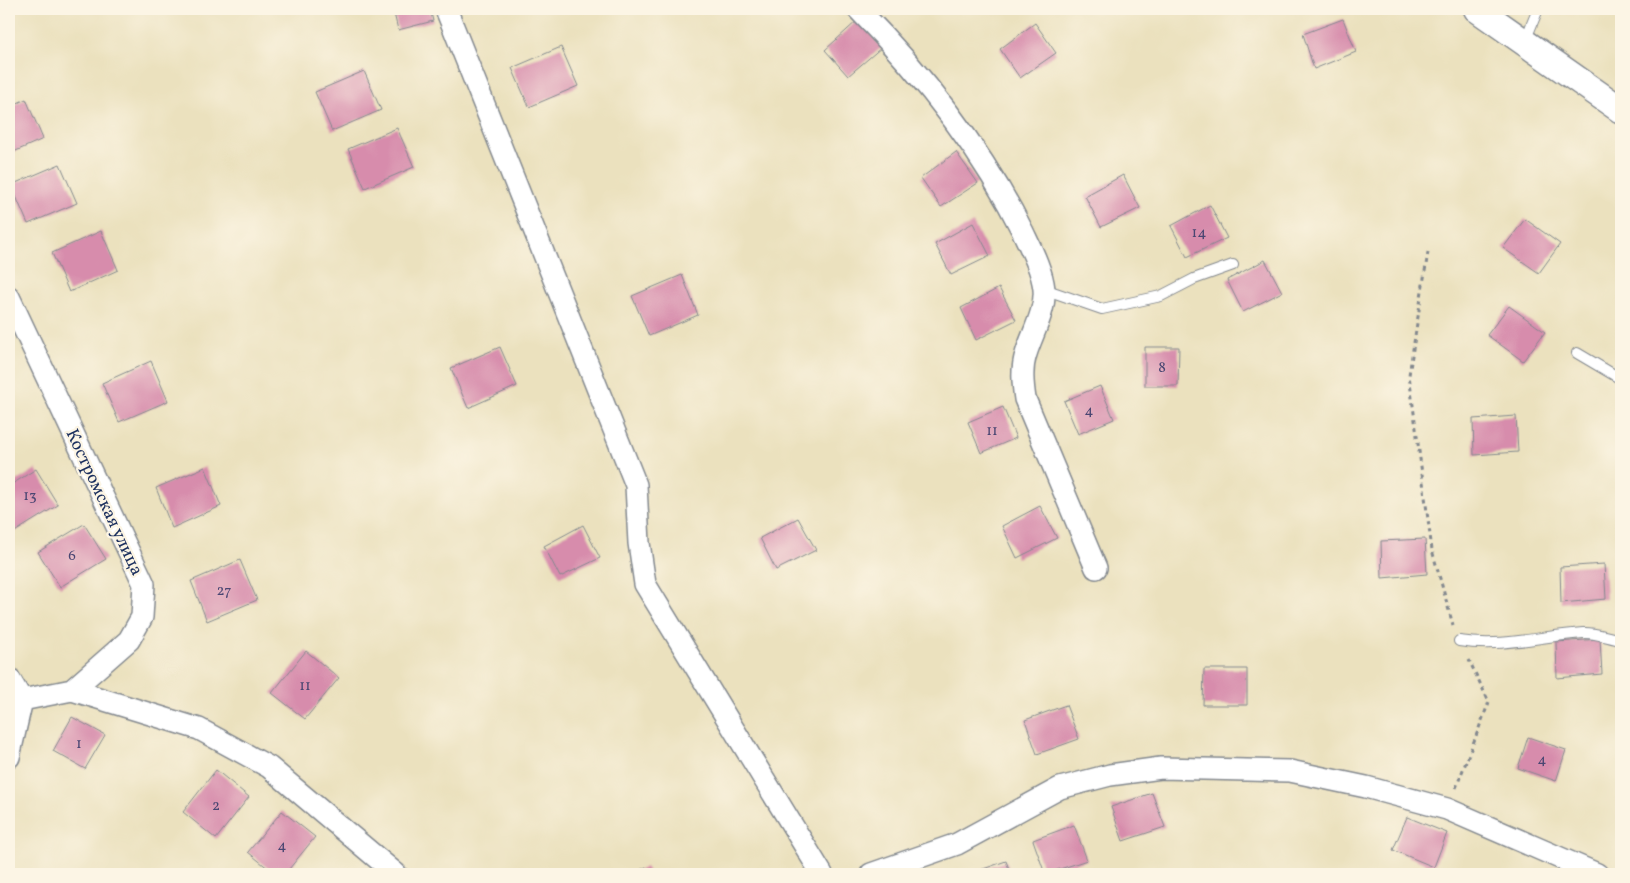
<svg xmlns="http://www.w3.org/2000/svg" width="1630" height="883" font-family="Vollkorn,serif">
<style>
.building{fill:#d78cac}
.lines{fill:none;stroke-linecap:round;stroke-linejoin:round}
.service-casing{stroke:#83888e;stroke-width:12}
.minor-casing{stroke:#83888e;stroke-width:24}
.tertiary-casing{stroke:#83888e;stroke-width:29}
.path{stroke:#83888e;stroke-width:3;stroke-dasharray:4 4;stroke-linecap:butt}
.service{stroke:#fff;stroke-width:10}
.minor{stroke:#fff;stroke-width:21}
.tertiary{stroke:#fff;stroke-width:26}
.labels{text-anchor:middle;stroke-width:4.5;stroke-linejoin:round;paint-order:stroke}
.number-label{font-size:15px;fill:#4a4672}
.street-label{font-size:18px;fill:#1b2f5e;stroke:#fcf5e5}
</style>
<rect width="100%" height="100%" fill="#fcf5e5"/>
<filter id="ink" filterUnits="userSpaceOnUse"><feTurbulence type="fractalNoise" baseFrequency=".02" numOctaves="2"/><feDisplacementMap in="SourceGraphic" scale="10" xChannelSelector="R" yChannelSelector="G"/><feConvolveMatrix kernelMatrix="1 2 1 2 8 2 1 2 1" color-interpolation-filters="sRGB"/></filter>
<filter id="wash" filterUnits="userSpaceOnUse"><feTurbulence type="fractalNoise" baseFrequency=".0096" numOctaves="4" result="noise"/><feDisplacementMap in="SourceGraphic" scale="20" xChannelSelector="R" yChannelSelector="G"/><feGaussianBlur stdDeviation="1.12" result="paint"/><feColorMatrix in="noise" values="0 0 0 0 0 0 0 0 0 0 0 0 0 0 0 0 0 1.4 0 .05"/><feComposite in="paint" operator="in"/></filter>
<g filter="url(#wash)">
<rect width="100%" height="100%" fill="#ebe1be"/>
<g id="blocks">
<path class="building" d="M 393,9 L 430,9 L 433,21 L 398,30 Z
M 1343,19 L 1356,52 L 1314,69 L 1303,34 Z
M 858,20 L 882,47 L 848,76 L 825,50 Z
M 1035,23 L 1056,53 L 1020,78 L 1000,49 Z
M 561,47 L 578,86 L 529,107 L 512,68 Z
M 364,71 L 381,110 L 332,131 L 315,92 Z
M 26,99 L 43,139 L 9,154 L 9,107 Z
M 397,128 L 414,167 L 365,188 L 348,149 Z
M 956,152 L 978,183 L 941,207 L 921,178 Z
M 60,164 L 77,203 L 28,224 L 11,185 Z
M 1123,175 L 1140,208 L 1101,227 L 1085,196 Z
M 1210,205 L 1227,238 L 1187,257 L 1171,226 Z
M 1525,219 L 1560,244 L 1539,273 L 1503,248 Z
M 973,223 L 990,256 L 951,275 L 935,244 Z
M 101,231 L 118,270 L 69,292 L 52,253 Z
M 1265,260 L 1282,292 L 1243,312 L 1227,280 Z
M 682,275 L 698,315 L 649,336 L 632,296 Z
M 999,288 L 1016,320 L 976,340 L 961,308 Z
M 1509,306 L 1545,332 L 1523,361 L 1487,335 Z
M 500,347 L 517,386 L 468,408 L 451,368 Z
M 1145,347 L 1179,347 L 1178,386 L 1145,386 Z
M 151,361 L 168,401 L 119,422 L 102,383 Z
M 1100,386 L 1114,419 L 1078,434 L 1064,401 Z
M 1003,407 L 1016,438 L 981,453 L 968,422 Z
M 1516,416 L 1518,452 L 1474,455 L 1473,419 Z
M 205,467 L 221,506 L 172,528 L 156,488 Z
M 36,469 L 58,505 L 13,533 L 9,527 L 9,486 Z
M 1040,506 L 1057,538 L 1017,558 L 1002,526 Z
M 798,518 L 816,550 L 776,570 L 760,538 Z
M 84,524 L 106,559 L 60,587 L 38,552 Z
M 583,525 L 600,558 L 560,577 L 544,546 Z
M 1425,539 L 1427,574 L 1382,578 L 1381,541 Z
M 240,560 L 257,600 L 207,621 L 191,581 Z
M 1604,564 L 1606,599 L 1561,603 L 1560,567 Z
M 1600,639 L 1602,674 L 1557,678 L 1556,642 Z
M 306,651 L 339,678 L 305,719 L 272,693 Z
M 1204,669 L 1247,669 L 1247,705 L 1203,705 Z
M 1066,705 L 1079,739 L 1037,754 L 1025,720 Z
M 72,717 L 105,735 L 85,769 L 53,751 Z
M 1528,737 L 1566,750 L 1556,781 L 1518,768 Z
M 216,770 L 249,797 L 216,839 L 183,812 Z
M 1152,793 L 1165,827 L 1123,841 L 1111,807 Z
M 282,811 L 315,837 L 285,874 L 275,874 L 248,852 Z
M 1407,817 L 1447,833 L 1434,867 L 1393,850 Z
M 1074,825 L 1087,860 L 1045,874 L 1033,840 Z
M 1006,861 L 1011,874 L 969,874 Z
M 646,867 L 650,874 L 631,874 Z"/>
</g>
</g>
<g filter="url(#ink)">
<use href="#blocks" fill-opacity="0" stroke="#83888e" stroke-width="1"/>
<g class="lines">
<g class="service-casing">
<path id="service" d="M 1525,41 L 1538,9
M 1044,289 L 1102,309 L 1161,296 L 1194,279 L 1233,265
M 1577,353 L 1621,379
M 1459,641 C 1502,648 1541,636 1583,633 C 1595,632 1609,638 1621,640"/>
</g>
<g class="minor-casing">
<path id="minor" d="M 446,9 L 636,485 L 639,543 L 645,584 L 822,874
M 858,9 C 922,74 982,150 1023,232 C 1031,249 1042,270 1044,289 C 1046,311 1032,334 1026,354 C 1021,369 1023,385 1025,399 L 1096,568
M 9,297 L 144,584 L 142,617 L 129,640 L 72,690
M 9,678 L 22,700
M 22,700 L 72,690 L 199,729 L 269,767 L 396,874
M 9,757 L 22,700
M 871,874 L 957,844 L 1060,788 L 1110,775 L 1161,768 L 1290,771 L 1366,787 L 1447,809 L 1597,874"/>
</g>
<g class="tertiary-casing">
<path id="tertiary" d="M 1477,9 L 1621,110"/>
</g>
<path class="path" d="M 1428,252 L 1409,375 L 1432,550 L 1453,625
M 1456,788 L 1489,702 L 1469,660"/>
<use href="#service" class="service"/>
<use href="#minor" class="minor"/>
<use href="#tertiary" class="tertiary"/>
</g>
</g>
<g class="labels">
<g class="number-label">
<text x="1199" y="237">14</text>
<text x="1162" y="372">8</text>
<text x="1089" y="415">4</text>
<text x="992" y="435">11</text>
<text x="30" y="500">13</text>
<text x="72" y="560">6</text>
<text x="224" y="595">27</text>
<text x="305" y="690">11</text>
<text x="79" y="748">1</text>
<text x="1542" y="764">4</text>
<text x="216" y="810">2</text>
<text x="282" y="850">4</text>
</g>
<g class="street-label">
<text transform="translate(105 502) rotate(65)" y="6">Костромская улица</text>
</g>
</g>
<rect width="1630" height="883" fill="none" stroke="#fcf5e5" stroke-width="30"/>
</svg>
